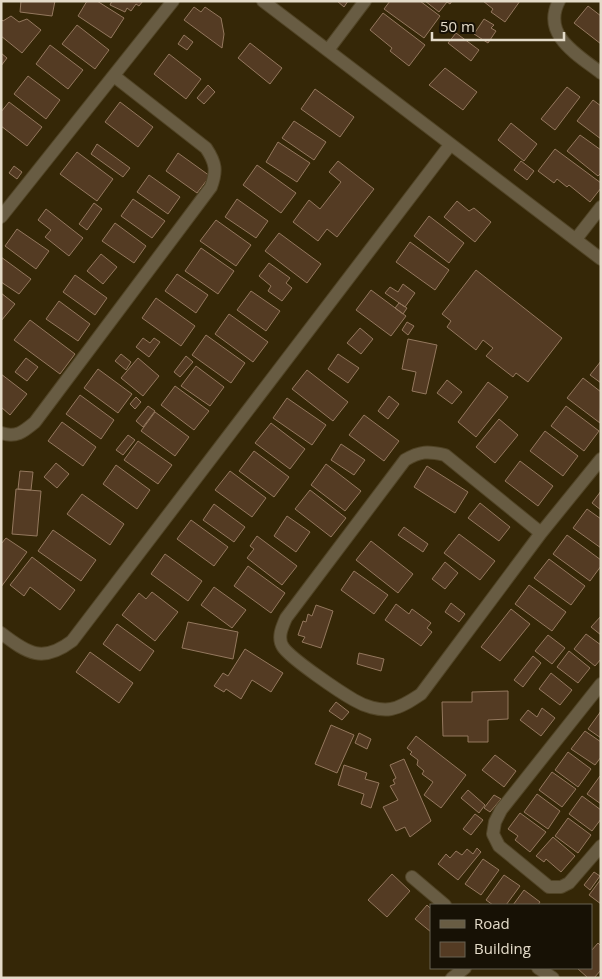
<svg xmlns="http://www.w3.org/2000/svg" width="602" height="979" font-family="'Open Sans',sans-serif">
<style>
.building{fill:#543b23;stroke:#94785e}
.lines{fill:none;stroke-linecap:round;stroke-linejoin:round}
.minor-casing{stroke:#514426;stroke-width:14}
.minor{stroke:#685c43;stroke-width:12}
</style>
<rect width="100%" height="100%" fill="#352707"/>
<path class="building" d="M 21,1 L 55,1 L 52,16 L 20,12 Z
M 87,1 L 97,1 L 124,18 L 111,38 L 78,16 Z
M 143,1 L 139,6 L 136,4 L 131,11 L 127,8 L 125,12 L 110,5 L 112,1 Z
M 337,1 L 348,1 L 344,7 Z
M 390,1 L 420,1 L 440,16 L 424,38 L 384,9 Z
M 425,1 L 452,1 L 450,4 L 447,2 L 439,12 Z
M 483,1 L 520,1 L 505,22 L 491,12 L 493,9 Z
M 588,6 L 601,16 L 601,44 L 574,23 Z
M 194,7 L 201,12 L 205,7 L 221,18 L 224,34 L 222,48 L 184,20 Z
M 383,13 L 425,45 L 409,66 L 390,51 L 392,48 L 370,30 Z
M 11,16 L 19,22 L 27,19 L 41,30 L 22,53 L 1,36 L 1,19 L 3,21 Z
M 484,19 L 494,25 L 491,28 L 496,31 L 488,43 L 474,34 Z
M 77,25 L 109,50 L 95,69 L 62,44 Z
M 456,33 L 479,50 L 471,61 L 448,43 Z
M 184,35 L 193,42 L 187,50 L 178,44 Z
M 250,43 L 282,68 L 270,84 L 238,58 Z
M 50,45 L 83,70 L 68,89 L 36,64 Z
M 1,53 L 7,58 L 1,66 Z
M 169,54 L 201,79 L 186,99 L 154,74 Z
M 445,68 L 477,92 L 463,110 L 429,85 Z
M 28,76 L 60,100 L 46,119 L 14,94 Z
M 208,85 L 215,92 L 204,104 L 197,98 Z
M 567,87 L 580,97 L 555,130 L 541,119 Z
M 315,89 L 354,117 L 340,137 L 301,109 Z
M 593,100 L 601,106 L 601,139 L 577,121 Z
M 9,102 L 42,127 L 27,146 L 1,126 L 1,112 Z
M 120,102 L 153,127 L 138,147 L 105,122 Z
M 294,121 L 326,142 L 314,160 L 282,138 Z
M 511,123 L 537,144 L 524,161 L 498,140 Z
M 580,135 L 601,150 L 601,173 L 598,176 L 567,151 Z
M 278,142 L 310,163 L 297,182 L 266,162 Z
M 97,144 L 130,168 L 123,177 L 91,154 Z
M 555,149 L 601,183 L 601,188 L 590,202 L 569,185 L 567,187 L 557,179 L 554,183 L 538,171 Z
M 77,152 L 113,179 L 97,201 L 60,174 Z
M 178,153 L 210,176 L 197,193 L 166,171 Z
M 338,161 L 374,189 L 337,237 L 327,229 L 318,241 L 293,222 L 309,200 L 320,209 L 341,182 L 329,172 Z
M 521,161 L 534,171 L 527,180 L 514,170 Z
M 257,165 L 296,193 L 281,213 L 243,185 Z
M 14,166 L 22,172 L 17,179 L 9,173 Z
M 149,175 L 180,197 L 168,214 L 137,192 Z
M 133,199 L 165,221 L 152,238 L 121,216 Z
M 237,199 L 268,221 L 256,238 L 225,217 Z
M 457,201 L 469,211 L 474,208 L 491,222 L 475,242 L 444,217 Z
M 94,203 L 102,209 L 87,230 L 79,224 Z
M 46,209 L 83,238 L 69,256 L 45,237 L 51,230 L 38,220 Z
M 429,216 L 464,243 L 449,263 L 414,236 Z
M 216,220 L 251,245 L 236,266 L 200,241 Z
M 115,223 L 146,246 L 134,263 L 102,241 Z
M 17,229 L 49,251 L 36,269 L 5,246 Z
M 279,233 L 321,264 L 307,283 L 265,251 Z
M 410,242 L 449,270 L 435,290 L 396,262 Z
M 201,248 L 234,271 L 218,294 L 185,271 Z
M 101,254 L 117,267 L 103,284 L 87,271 Z
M 1,257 L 31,279 L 19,294 L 1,282 Z
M 269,263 L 290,278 L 286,283 L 292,288 L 282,301 L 268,291 L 271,286 L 259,276 Z
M 476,270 L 562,338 L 528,382 L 516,373 L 513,377 L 486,356 L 493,348 L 483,340 L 476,350 L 447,327 L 451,321 L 442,314 Z
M 177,274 L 208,295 L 196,313 L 165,291 Z
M 75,275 L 107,298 L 95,315 L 63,292 Z
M 403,284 L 415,293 L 405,307 L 385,293 L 390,287 L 398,292 Z
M 371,290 L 406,316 L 391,336 L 356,310 Z
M 251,291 L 280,311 L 266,331 L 237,310 Z
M 1,293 L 15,304 L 1,321 Z
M 156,298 L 195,326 L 181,346 L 142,318 Z
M 59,301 L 90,324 L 78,341 L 46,319 Z
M 399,303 L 407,308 L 403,314 L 395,308 Z
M 229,314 L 268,342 L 253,362 L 215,334 Z
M 30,320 L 75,354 L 60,374 L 14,340 Z
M 407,322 L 414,326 L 408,335 L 402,330 Z
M 360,328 L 373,339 L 361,354 L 347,343 Z
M 206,335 L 245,363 L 231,383 L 192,355 Z
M 143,338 L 150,343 L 154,338 L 160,342 L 149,357 L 136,347 Z
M 408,339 L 437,345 L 426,394 L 412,391 L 416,372 L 402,369 Z
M 121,354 L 131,362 L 126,370 L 115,361 Z
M 338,354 L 359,368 L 348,383 L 328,369 Z
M 186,356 L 193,362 L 180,377 L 174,372 Z
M 26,358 L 38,367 L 27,381 L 15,372 Z
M 138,358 L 159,376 L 143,396 L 121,378 Z
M 601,361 L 601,383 L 590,375 Z
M 196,366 L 224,387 L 210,406 L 181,386 Z
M 98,369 L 132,394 L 118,413 L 84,388 Z
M 307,370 L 348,402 L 333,421 L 292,389 Z
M 1,374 L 27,394 L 10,415 L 1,407 Z
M 583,378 L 601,392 L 600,423 L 567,398 Z
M 447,380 L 462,392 L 452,404 L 437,393 Z
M 488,382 L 508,397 L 476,437 L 458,422 Z
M 175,386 L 209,411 L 194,430 L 161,405 Z
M 80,395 L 114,420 L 101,439 L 66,414 Z
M 389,396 L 399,404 L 388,419 L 378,411 Z
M 136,397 L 141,402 L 135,409 L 130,404 Z
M 287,398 L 326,425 L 312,445 L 273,418 Z
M 148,406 L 155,411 L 143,427 L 136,421 Z
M 566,406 L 599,431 L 584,451 L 551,426 Z
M 155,412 L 189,437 L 175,456 L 141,431 Z
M 364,415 L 399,441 L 384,461 L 349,435 Z
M 499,419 L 518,435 L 495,463 L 476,447 Z
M 62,422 L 96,447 L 83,466 L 48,441 Z
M 271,423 L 305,449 L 290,469 L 255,443 Z
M 545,431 L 578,456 L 563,476 L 530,451 Z
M 128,435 L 135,440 L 123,455 L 116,450 Z
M 138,441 L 172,465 L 158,484 L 124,460 Z
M 341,444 L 365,460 L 354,475 L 331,460 Z
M 254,451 L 289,477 L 274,497 L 239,471 Z
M 520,461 L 553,486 L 538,506 L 505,481 Z
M 56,463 L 69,474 L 57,488 L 44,477 Z
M 326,464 L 361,491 L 345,511 L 311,485 Z
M 116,465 L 150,490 L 137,509 L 103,484 Z
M 427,466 L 468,492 L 455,513 L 414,487 Z
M 20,471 L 33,472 L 31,490 L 18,489 Z
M 230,471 L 266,498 L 252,517 L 215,490 Z
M 16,489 L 41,491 L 37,536 L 12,534 Z
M 310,490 L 346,518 L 331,537 L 295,509 Z
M 601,491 L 601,510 L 592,503 Z
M 82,494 L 124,524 L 110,545 L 67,514 Z
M 480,503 L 510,527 L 499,541 L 468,518 Z
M 214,504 L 245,527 L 234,542 L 203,520 Z
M 587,509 L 601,519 L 601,548 L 573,528 Z
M 287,516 L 310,532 L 296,552 L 274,536 Z
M 191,520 L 228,547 L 214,566 L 177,539 Z
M 404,527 L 428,544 L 423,552 L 398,535 Z
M 53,530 L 96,560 L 81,581 L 38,551 Z
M 459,534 L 495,561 L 480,580 L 444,553 Z
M 567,535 L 601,560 L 601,566 L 590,581 L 553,554 Z
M 257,536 L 297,566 L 282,585 L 247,558 L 254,549 L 250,546 Z
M 6,538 L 27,552 L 1,587 L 1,544 Z
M 371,541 L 413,574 L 398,593 L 356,560 Z
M 165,554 L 202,581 L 188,601 L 151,574 Z
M 32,557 L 75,590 L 60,610 L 30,587 L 24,596 L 10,585 Z
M 549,559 L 585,586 L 571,605 L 534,578 Z
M 445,562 L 458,573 L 445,589 L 432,579 Z
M 248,566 L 285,593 L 271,613 L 234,586 Z
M 354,571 L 388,595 L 374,614 L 341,590 Z
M 529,585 L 566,612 L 552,631 L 515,604 Z
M 214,587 L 246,610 L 232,628 L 201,605 Z
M 152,592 L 178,612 L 155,641 L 122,615 L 139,593 L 146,599 Z
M 451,603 L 465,614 L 459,622 L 445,612 Z
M 396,604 L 409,614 L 412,609 L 431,623 L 427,628 L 432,632 L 421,646 L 385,620 Z
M 316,605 L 333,611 L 321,648 L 302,642 L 305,637 L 298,635 L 303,621 L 306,622 L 308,614 L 312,616 Z
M 511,609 L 530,624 L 500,661 L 481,647 Z
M 601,616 L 601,635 L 591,627 Z
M 188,622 L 238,632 L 233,659 L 182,648 Z
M 117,624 L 154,651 L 140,671 L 103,644 Z
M 586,634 L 601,645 L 601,659 L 595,666 L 574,649 Z
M 548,635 L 565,648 L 552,664 L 535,651 Z
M 245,649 L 283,673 L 271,692 L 252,680 L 241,699 L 226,689 L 224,692 L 214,686 L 223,673 L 228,676 Z
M 569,651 L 590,668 L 578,683 L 557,667 Z
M 90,652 L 133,683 L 119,703 L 76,672 Z
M 359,653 L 384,659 L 381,671 L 357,664 Z
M 533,656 L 541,663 L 523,687 L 514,680 Z
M 551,673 L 572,690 L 560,705 L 539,689 Z
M 508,691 L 508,719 L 488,720 L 488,742 L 468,742 L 468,736 L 443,736 L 442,702 L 472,702 L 472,692 Z
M 336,702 L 349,712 L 342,720 L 329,711 Z
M 542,708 L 555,718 L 541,736 L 520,720 L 528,710 L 537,717 Z
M 601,711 L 601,738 L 588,729 Z
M 331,725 L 354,735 L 337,773 L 315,764 Z
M 585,731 L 601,742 L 601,757 L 595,765 L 571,749 Z
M 359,733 L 371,739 L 367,749 L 355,743 Z
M 416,736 L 466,775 L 441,808 L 424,795 L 433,782 L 422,774 L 424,771 L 417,765 L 418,760 L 410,754 L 412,752 L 407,748 Z
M 568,752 L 591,769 L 578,787 L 555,770 Z
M 495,755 L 516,771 L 504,787 L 482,770 Z
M 404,759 L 431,821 L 410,837 L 405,827 L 396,831 L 383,807 L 398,800 L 390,786 L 395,784 L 393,780 L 396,778 L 390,765 Z
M 344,765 L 367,773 L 365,779 L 379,783 L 371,808 L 361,804 L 364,794 L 338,785 Z
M 552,772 L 576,789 L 562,807 L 539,790 Z
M 600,776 L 601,776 L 601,804 L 587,794 Z
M 468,790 L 485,805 L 479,813 L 461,798 Z
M 537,794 L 560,811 L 548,829 L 524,812 Z
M 494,795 L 501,799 L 490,812 L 484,808 Z
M 582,796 L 601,810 L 601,819 L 592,831 L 569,814 Z
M 520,813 L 546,832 L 530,852 L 515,840 L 518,836 L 508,829 Z
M 475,814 L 483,820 L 471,835 L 463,829 Z
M 568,818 L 591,835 L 578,853 L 555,836 Z
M 553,837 L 575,856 L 561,872 L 546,859 L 544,862 L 536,856 Z
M 477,848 L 481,852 L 458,880 L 438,864 L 446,854 L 450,858 L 456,851 L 462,855 L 467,849 L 473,854 Z
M 483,859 L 499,870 L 481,895 L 465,884 Z
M 594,872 L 600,876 L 590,890 L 584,885 Z
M 392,874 L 410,891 L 387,917 L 368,900 Z
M 504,875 L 520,886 L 506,905 L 493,905 L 486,900 Z
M 601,879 L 601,904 L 589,895 Z
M 524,890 L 540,902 L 538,905 L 513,905 Z
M 427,905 L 431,909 L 431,932 L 415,919 Z
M 598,943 L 601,946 L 601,970 L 594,978 L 588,978 L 577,968 L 591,968 L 591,951 Z"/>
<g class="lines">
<g class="minor-casing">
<path id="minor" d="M 263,1 L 601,259
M 559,1 C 541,35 578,55 601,73
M 328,50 L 365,1
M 1,217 L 173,1
M 576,239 L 601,207
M 1,433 C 16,438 23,432 35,422 L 211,187 C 217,171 216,163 206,148 L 114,76
M 541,533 L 445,455 C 428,451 420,451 405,460 L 286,618 C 282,627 277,638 283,647 C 291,659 340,692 354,700 C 364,706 379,711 391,709 C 402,707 412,700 421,694 L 541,533 L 601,459
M 1,633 C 28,654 43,663 72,641 L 450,145
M 601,684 L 501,810 L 495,822 L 493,834 L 499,846 L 549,887 L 561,887 L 569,883 L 601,846
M 412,877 L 445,905
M 538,968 L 553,978
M 452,978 L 465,968"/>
</g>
<use href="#minor" class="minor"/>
</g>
<rect width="602" height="979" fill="none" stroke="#e4dbc9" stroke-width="5"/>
<rect x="430" y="904" width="162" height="65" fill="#171105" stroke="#696253"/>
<rect x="440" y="920" width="25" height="8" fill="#685c43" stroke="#696253"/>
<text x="474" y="929" font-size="15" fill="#e4dbc9">Road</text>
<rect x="440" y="942" width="25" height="15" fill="#543b23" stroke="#696253"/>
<text x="474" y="954" font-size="15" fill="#e4dbc9">Building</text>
<path d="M432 32v8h132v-8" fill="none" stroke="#e4dbc9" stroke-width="2.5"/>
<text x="440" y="32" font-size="15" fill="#e4dbc9" stroke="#171105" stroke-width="4" paint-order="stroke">50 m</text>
</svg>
